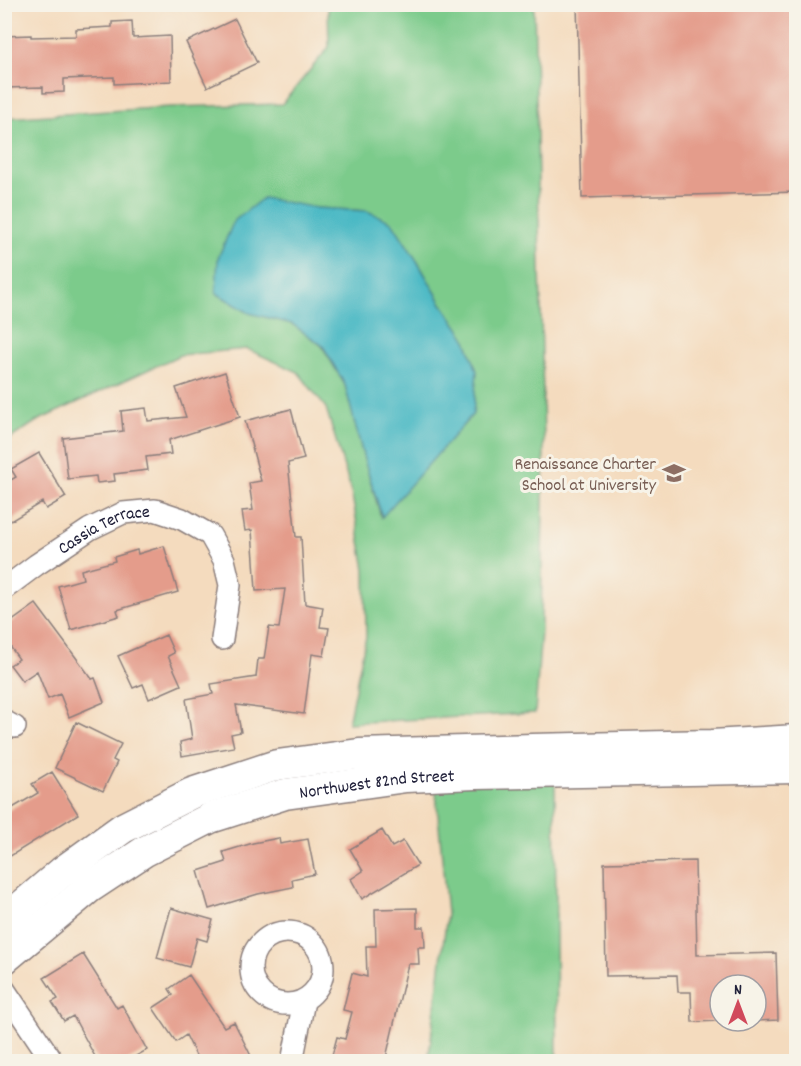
<svg xmlns="http://www.w3.org/2000/svg" width="801" height="1066" font-family="Dekko,sans-serif">
<style>
.green{fill:#7bcb8b;stroke:#4e7663;stroke-width:1.5;fill-rule:evenodd}
.water{fill:#4cb9c5;stroke:#376e80;stroke-width:1.5}
.building{fill:#e49c8b}
.lines{fill:none;stroke-linecap:round;stroke-linejoin:round}
.street-casing{stroke:#8b7e7c;stroke-width:24}
.secondary-casing{stroke:#8b7e7c;stroke-width:33}
.street{stroke:#fff;stroke-width:21}
.secondary{stroke:#fff;stroke-width:30}
.labels{text-anchor:middle;stroke-width:6;stroke-linejoin:round;paint-order:stroke}
.education-label{font-size:18px;fill:#785e54;stroke:#f7f3e8;text-anchor:end}
.street-label{font-size:18px;fill:#22223b;stroke:#f7f3e8}
</style>
<rect width="100%" height="100%" fill="#f7f3e8"/>
<filter id="ink" filterUnits="userSpaceOnUse"><feTurbulence type="fractalNoise" baseFrequency=".0167" numOctaves="2"/><feDisplacementMap in="SourceGraphic" scale="12" xChannelSelector="R" yChannelSelector="G"/><feConvolveMatrix kernelMatrix="1 2 1 2 8 2 1 2 1" color-interpolation-filters="sRGB"/></filter>
<filter id="wash" filterUnits="userSpaceOnUse"><feTurbulence type="fractalNoise" baseFrequency=".008" numOctaves="4" result="noise"/><feDisplacementMap in="SourceGraphic" scale="24" xChannelSelector="R" yChannelSelector="G"/><feGaussianBlur stdDeviation="1.35" result="paint"/><feColorMatrix in="noise" values="0 0 0 0 0 0 0 0 0 0 0 0 0 0 0 0 0 1.4 0 .05"/><feComposite in="paint" operator="in"/></filter>
<g filter="url(#wash)">
<rect width="100%" height="100%" fill="#f4dbbe"/>
<path class="green" d="M 328,5 L 534,5 L 544,440 L 541,631 L 535,713 L 348,723 L 366,637 L 365,569 L 351,490 L 326,408 L 298,372 L 247,349 L 180,355 L 37,421 L 5,442 L 5,118 L 170,107 L 282,104 L 329,47 ZM 317,208 L 367,211 L 417,261 L 440,302 L 473,414 L 381,517 L 364,459 L 345,385 L 322,346 L 292,324 Z
M 555,777 L 557,1061 L 428,1062 L 447,914 L 435,781 Z"/>
<path class="water" d="M 263,198 L 317,208 L 367,211 L 392,222 L 417,261 L 441,302 L 465,337 L 477,371 L 473,414 L 382,517 L 364,459 L 345,385 L 323,346 L 292,324 L 249,313 L 216,293 L 218,258 L 234,221 Z"/>
<g id="blocks">
<path class="building" d="M 577,4 L 796,4 L 796,192 L 582,198 Z
M 235,19 L 257,63 L 207,87 L 186,42 Z
M 132,21 L 133,38 L 170,36 L 171,81 L 114,84 L 114,77 L 64,79 L 64,92 L 43,93 L 43,87 L 4,88 L 4,36 L 31,35 L 31,37 L 76,36 L 76,29 L 112,27 L 112,22 Z
M 225,372 L 240,417 L 169,440 L 171,454 L 146,457 L 148,470 L 114,474 L 115,481 L 97,483 L 96,476 L 68,479 L 63,438 L 123,431 L 121,411 L 146,408 L 148,421 L 186,417 L 176,388 Z
M 291,409 L 304,459 L 288,463 L 296,537 L 301,537 L 305,604 L 323,607 L 320,627 L 329,628 L 324,656 L 312,654 L 304,714 L 236,705 L 241,732 L 231,734 L 234,747 L 182,756 L 180,742 L 192,739 L 186,699 L 213,694 L 211,684 L 256,677 L 258,659 L 264,659 L 269,627 L 279,628 L 285,589 L 256,591 L 252,530 L 245,531 L 242,511 L 253,510 L 249,483 L 261,481 L 245,421 Z
M 39,453 L 66,497 L 46,509 L 42,502 L 4,525 L 4,484 L 16,477 L 11,469 Z
M 164,546 L 178,592 L 117,610 L 119,616 L 71,630 L 58,586 L 83,579 L 81,570 L 115,561 L 114,557 L 137,550 L 138,554 Z
M 36,604 L 92,679 L 95,678 L 104,702 L 69,717 L 60,694 L 48,699 L 37,671 L 22,681 L 10,665 L 19,659 L 4,638 L 4,627 Z
M 166,635 L 174,653 L 168,656 L 181,685 L 149,699 L 143,684 L 133,688 L 118,656 Z
M 76,722 L 121,744 L 113,760 L 117,762 L 103,791 L 55,768 Z
M 52,772 L 78,814 L 4,860 L 4,813 L 38,793 L 32,784 Z
M 382,830 L 392,847 L 403,841 L 418,865 L 362,899 L 351,879 L 363,871 L 350,849 Z
M 279,838 L 280,844 L 308,839 L 315,874 L 292,879 L 293,887 L 258,894 L 209,909 L 198,871 L 226,862 L 223,852 L 253,843 Z
M 695,861 L 697,955 L 776,953 L 778,1020 L 756,1021 L 756,985 L 720,985 L 720,1021 L 692,1022 L 691,992 L 678,992 L 677,975 L 606,976 L 604,863 Z
M 171,908 L 213,920 L 207,941 L 197,938 L 189,967 L 157,958 Z
M 417,908 L 417,927 L 424,927 L 425,947 L 418,947 L 419,964 L 408,964 L 385,1062 L 341,1062 L 331,1059 L 337,1037 L 345,1039 L 352,1012 L 343,1010 L 352,973 L 367,977 L 366,946 L 376,946 L 375,909 Z
M 83,954 L 117,1008 L 122,1005 L 147,1050 L 125,1062 L 98,1062 L 73,1016 L 64,1021 L 52,1002 L 58,999 L 44,978 Z
M 189,975 L 224,1027 L 234,1022 L 254,1062 L 199,1062 L 186,1035 L 176,1042 L 153,1008 L 173,995 L 169,989 Z"/>
</g>
</g>
<g filter="url(#ink)">
<use href="#blocks" fill-opacity="0" stroke="#8b7e7c" stroke-width="1.5"/>
<g class="lines">
<g class="street-casing">
<g id="street">
<path id="s1" d="M 4,589 L 36,565 L 90,529 L 123,513 L 155,510 L 182,519 L 210,535 L 224,560 L 230,585 L 222,639"/>
<path d="M 4,721 L 15,727"/>
<circle cx="287" cy="968" r="36"/>
<path d="M 4,989 L 53,1062"/>
<path d="M 292,1062 L 304,1001"/>
</g>
</g>
<g class="secondary-casing">
<g id="secondary">
<path d="M 4,921 L 62,872 L 123,828 L 192,793 L 277,765 L 359,754 L 532,749 L 712,745 L 796,740"/>
<path id="s2" d="M 4,959 L 89,888 L 145,851 L 210,818 L 285,794 L 406,777 L 475,774 L 796,768"/>
</g>
</g>
<use href="#street" class="street"/>
<use href="#secondary" class="secondary"/>
</g>
</g>
<defs>
<g id="school-bare" transform="scale(1.8)"><path d="M0-5L7-2L0 1L-7-2ZM-4 1L0 2.5L4 1V4Q0 6-4 4Z" fill="#8d6e63" stroke="#f7f3e8" stroke-width="2.5" paint-order="stroke"/></g>
</defs>
<g fill-rule="evenodd">
<use href="#school-bare" x="674" y="473"/>
</g>
<g class="labels">
<g class="education-label">
<text x="656" y="469">Renaissance Charter<tspan x="656" dy="21">School at University</tspan></text>
</g>
<g class="street-label">
<text dy="6" stroke="none"><textPath href="#s1" startOffset="118">Cassia Terrace</textPath></text>
<text dy="6" stroke="none"><textPath href="#s2" startOffset="422">Northwest 82nd Street</textPath></text>
</g>
</g>
<rect width="801" height="1066" fill="none" stroke="#f7f3e8" stroke-width="24"/>
<g transform="translate(738 1003)"><circle r="28" fill="#f7f3e8" stroke="#a29fa3" stroke-width="1.5"/>
<path d="M0-4.5L10 22L0 15L-10 22Z" fill="#d1495b"/>
<text y="-9" font-size="16" font-weight="bold" text-anchor="middle" fill="#22223b">N</text>
</g>
</svg>
